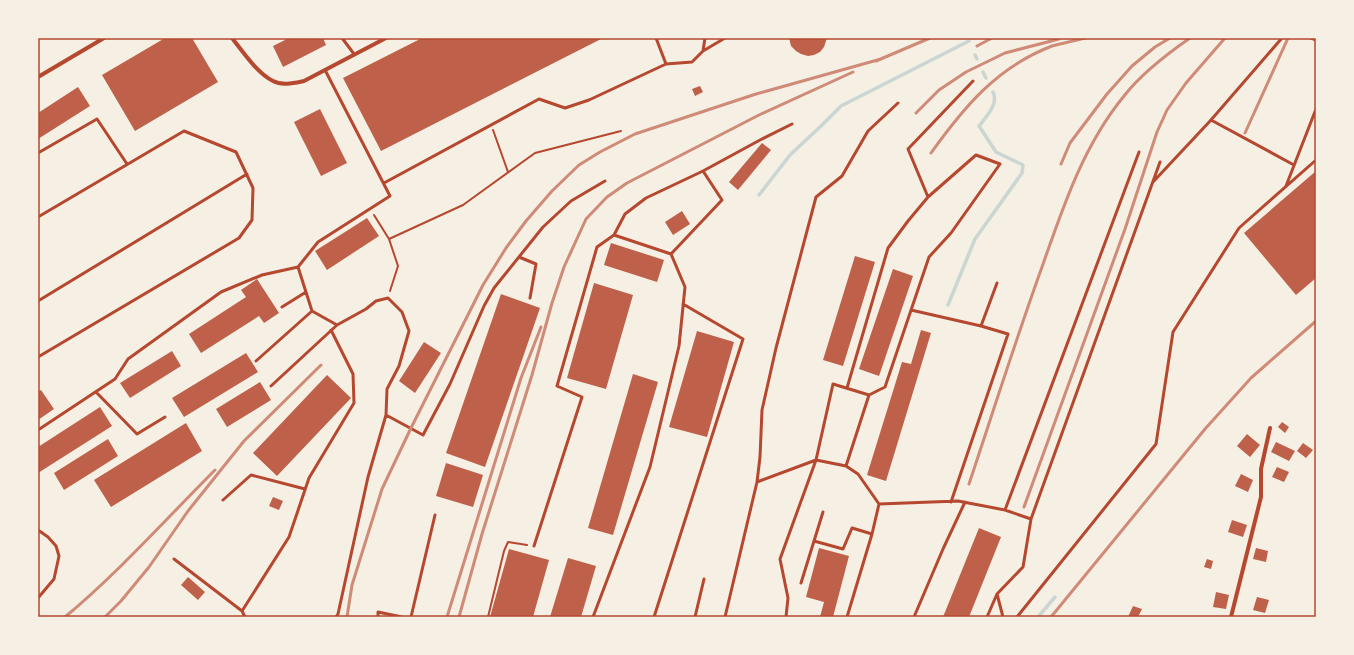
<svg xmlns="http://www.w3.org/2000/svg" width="1354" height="655" font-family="'Work Sans',sans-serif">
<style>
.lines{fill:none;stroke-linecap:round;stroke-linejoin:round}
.stream{stroke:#c9d6d2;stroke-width:3.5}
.building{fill:#bf614a}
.path{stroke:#b5482f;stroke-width:2}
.service{stroke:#b5482f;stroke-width:3}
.minor{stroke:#b5482f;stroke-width:4}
.rail{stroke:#cf8b77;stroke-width:3}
.neatline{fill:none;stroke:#b5482f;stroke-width:1.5}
</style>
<rect width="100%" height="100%" fill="#f6efe4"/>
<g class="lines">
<path class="stream" d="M 975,55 L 977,59
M 983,72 L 986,78
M 759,195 L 790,155 L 821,126 L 841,106 L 969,41
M 948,305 L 975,239 L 1022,173 L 1023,165 L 996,152 L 979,126 C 986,117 999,104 993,92
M 1038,617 L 1055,597"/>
</g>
<path class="building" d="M 165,38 L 192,38 L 218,82 L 135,131 L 102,75 Z
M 289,38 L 323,38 L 326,45 L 283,67 L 273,46 Z
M 422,38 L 603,38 L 381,151 L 343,78 Z
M 789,38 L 827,38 L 824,47 L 820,52 L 814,55 L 808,56 L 801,54 L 796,51 L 791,46 Z
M 700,86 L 703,92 L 695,96 L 692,89 Z
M 78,87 L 90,106 L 38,139 L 38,113 Z
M 320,109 L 347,163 L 321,176 L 294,122 Z
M 762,143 L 771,150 L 738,190 L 729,182 Z
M 1316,171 L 1316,278 L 1296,295 L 1244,233 Z
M 682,211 L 690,224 L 673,235 L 665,222 Z
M 367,218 L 379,236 L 327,270 L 315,251 Z
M 611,243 L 664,260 L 657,282 L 604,265 Z
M 855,256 L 875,262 L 843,366 L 823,360 Z
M 893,269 L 913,276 L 879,376 L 859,369 Z
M 257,279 L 279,313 L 264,323 L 259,316 L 201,353 L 189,334 L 246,297 L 241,290 Z
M 594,283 L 633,295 L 606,389 L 567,378 Z
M 501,294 L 540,308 L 485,467 L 446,453 Z
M 921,330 L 931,333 L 886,481 L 867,475 L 902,362 L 911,364 Z
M 697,331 L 734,342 L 707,437 L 669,427 Z
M 424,342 L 441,353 L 415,393 L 399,381 Z
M 172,351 L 181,366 L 130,398 L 120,383 Z
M 246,353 L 258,372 L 184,417 L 172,398 Z
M 633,374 L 658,382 L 613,535 L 588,528 Z
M 327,375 L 351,398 L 277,476 L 253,453 Z
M 260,382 L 271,400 L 227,427 L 216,409 Z
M 41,390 L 54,409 L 38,420 L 38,392 Z
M 100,407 L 112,426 L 38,473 L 38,447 Z
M 1282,422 L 1289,427 L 1285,433 L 1278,427 Z
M 186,423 L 202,451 L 111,507 L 94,480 Z
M 1247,434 L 1260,445 L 1250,457 L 1237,446 Z
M 108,439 L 118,456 L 64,490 L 54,473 Z
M 1276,442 L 1295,451 L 1289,461 L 1271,452 Z
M 1303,443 L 1313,450 L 1306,458 L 1297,451 Z
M 446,463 L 483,475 L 473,507 L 436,496 Z
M 1277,467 L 1289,472 L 1284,482 L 1272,477 Z
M 1241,474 L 1253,480 L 1248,492 L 1235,486 Z
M 273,497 L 283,501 L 279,510 L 269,506 Z
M 1232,520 L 1247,525 L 1243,537 L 1228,532 Z
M 979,528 L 1001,537 L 969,617 L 943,617 Z
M 819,548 L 849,556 L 833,617 L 820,617 L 824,602 L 806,597 Z
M 1256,548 L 1268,551 L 1266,562 L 1253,559 Z
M 509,549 L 549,560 L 533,617 L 490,617 Z
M 568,558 L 596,566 L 581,617 L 550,617 Z
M 1207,559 L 1213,561 L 1211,569 L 1204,567 Z
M 188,577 L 205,592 L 198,600 L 181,585 Z
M 1216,592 L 1229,595 L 1226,609 L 1213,607 Z
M 1257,597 L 1269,600 L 1265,613 L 1253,610 Z
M 1133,606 L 1142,609 L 1138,617 L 1128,617 Z"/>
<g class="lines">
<path class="path" d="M 493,130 L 508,172
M 374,215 L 389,239 L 398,266 L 390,291
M 389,239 L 463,205 L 535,153 L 621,131
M 488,617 L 504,551 L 508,542 L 527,545"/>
<path class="service" d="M 342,38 L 354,54
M 656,38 L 666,64
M 1311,38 L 1316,40
M 703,51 L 725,38
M 325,70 L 390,196 L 318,242 L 298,267 L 312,311 L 337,325 L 366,309 L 376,301 L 388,298 L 402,312 L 409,331 L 399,366 L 387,389 L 386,415 L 423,435 L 450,384 L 484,306 L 494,288 L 543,227 L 571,201 L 605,181
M 1211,120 L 1282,38
M 38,153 L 97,119 L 127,164
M 1153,182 L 1211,120 L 1294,165
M 384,183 L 539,99 L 565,108 L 589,100 L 666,64 L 692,62 L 703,51 L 705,38
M 1286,186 L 1316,109
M 38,217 L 184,131 L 236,152 L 253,188 L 252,220 L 239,238 L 38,357
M 671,254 L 614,235 L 625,214 L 646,198 L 703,171 L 760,140 L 792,124
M 519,257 L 536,264 L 530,298
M 38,301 L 247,174
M 282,307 L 306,292
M 911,310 L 981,326 L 1008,334 L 951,502
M 981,326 L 997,283
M 256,361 L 312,311
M 271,386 L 337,325
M 847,388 L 888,248 L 908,221 L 928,197
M 96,392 L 137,434 L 165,417
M 869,395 L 885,387 L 929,257 L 951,233 L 1000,164 L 976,155 L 928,197 L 908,149 L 973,81
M 38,430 L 115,379 L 128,359 L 221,292 L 262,275 L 298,267
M 757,482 L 760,457 L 762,410 L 776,348 L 816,197 L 842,176 L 868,131 L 898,103
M 223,500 L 251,475 L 305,489
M 1005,510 L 1139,152
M 38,530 L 48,537 L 56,546 L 59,556 L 54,579 L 38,598
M 814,541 L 843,549 L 852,528 L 872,534
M 534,546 L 582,397 L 557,386 L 597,247 L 614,235
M 174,559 L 242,611
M 801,583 L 823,512
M 997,594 L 1003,617
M 245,617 L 242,611 L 289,537 L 309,478 L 354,403 L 353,374 L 331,330
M 336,617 L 338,614 L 368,477 L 386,415
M 378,617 L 378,612 L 402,617
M 411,617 L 435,515
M 593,617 L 650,467 L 679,346 L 685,287 L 671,254 L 722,200 L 703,171
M 654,617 L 743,339 L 683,304
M 695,617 L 704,579
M 725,617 L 757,482 L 816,460 L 833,384 L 869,395 L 846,466
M 786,617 L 788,598 L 780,559 L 816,460 L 846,466 L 858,474 L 879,504
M 847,617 L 872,534 L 879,504 L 958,501 L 1005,510 L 1031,519 L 1160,162
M 914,617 L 943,549 L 965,502
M 987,617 L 997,594 L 1023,567 L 1031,519
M 1017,617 L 1156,444 L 1173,332 L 1239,228 L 1316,160"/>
<path class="minor" d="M 232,38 C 243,52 257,73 273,81 C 282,86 294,83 304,81 L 386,38
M 38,77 L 104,38
M 1231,617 L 1261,497 L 1261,469 L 1270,428"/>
<path class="rail" d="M 977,46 L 992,38
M 876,61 L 930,38
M 916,113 L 939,90 L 966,72 L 1005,53 L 1059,39
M 1245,133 L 1288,38
M 931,153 C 964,107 997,67 1052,46 C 1063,43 1074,41 1085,38
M 1061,164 L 1070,143 L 1107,94 L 1132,66 L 1155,47 L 1170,38
M 969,484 C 993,412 1016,339 1042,267 C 1063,207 1083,146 1124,96 C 1141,74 1167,54 1190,38
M 1024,507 L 1125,229 L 1157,132 L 1167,110 L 1186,83 L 1225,38
M 65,617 C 119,572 166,519 215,470
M 105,617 L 121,601 L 149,567 L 188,511 L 244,441 L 321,365
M 347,617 L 352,585 L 382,489 L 411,428 L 483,285 L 506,248 L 526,221 L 552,191 L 579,165 L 600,152 L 635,134 L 756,94 L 881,59
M 447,617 L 521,378 L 541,327
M 459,617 L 482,534 L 532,375 L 552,303 L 564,267 L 586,219 L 607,197 L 627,183 L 759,115 L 853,72
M 1051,617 L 1205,429 L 1251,378 L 1316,321"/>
</g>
<rect width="1354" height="655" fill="none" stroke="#f6efe4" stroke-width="78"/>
<rect x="39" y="39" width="1276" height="577" class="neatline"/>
</svg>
